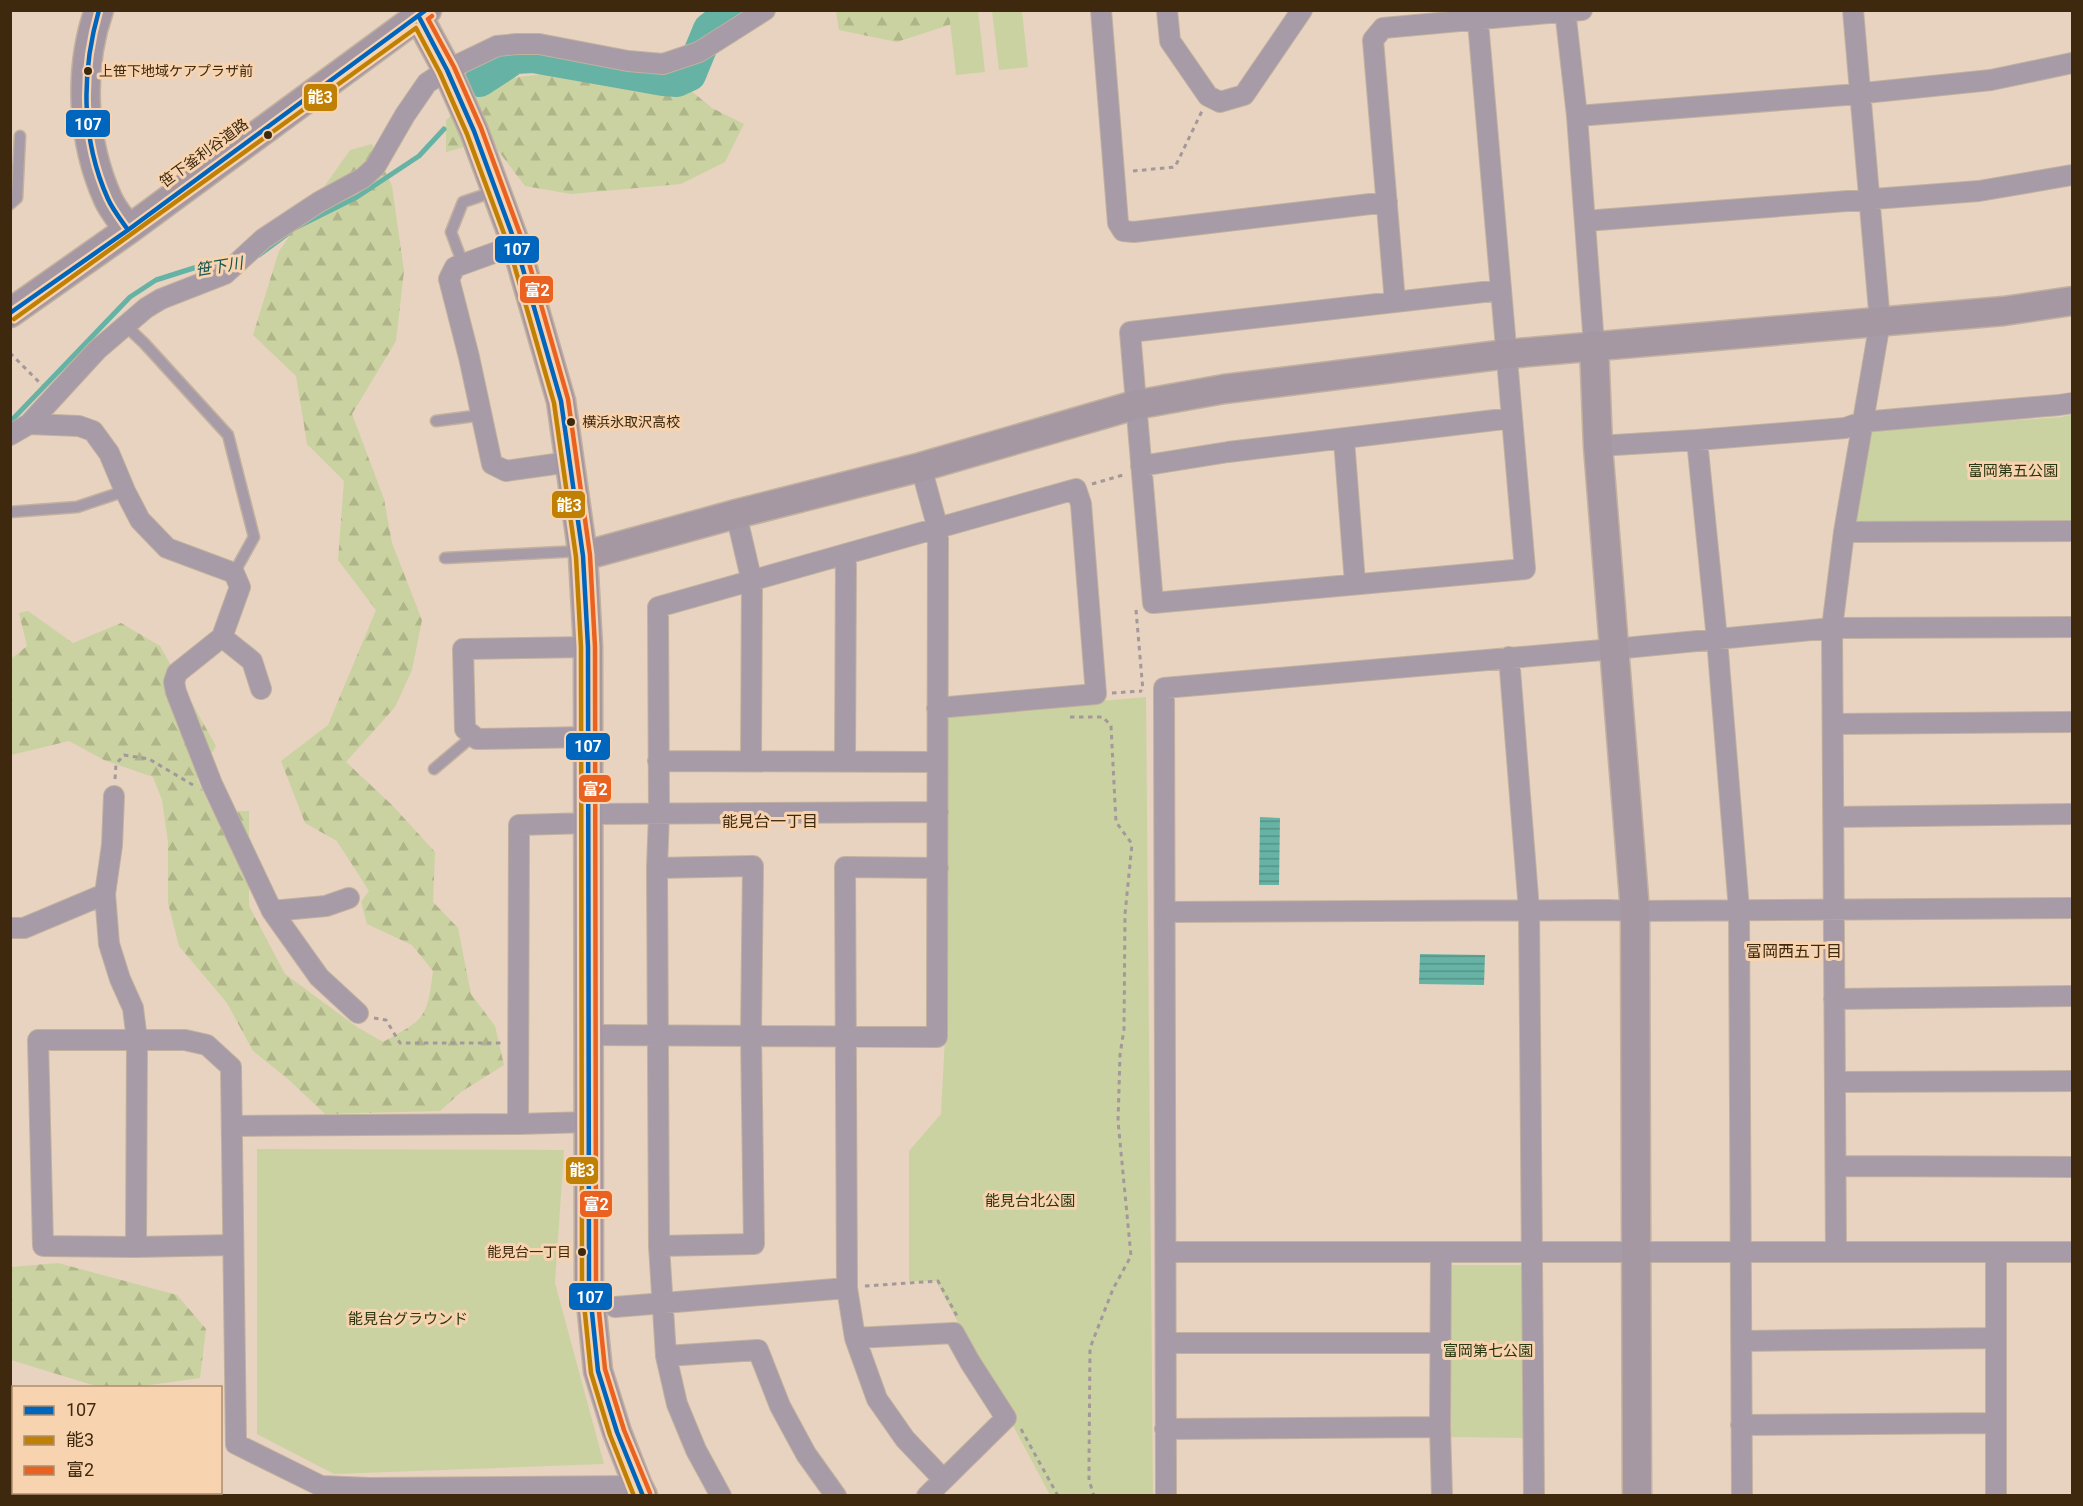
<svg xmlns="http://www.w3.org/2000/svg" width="2083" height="1506" font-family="Roboto,'Noto Sans JP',sans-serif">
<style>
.forest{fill:url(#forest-firs)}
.park{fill:#cad2a1}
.water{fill:url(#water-rules)}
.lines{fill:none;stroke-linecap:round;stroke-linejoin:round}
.stream{stroke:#66b3a6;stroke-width:5}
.river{stroke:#66b3a6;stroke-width:32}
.lane-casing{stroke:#c2b19f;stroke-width:13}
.street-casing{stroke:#c2b19f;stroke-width:22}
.secondary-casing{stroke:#c2b19f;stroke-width:31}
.path{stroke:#a4989b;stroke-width:3;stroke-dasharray:4.5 4.5;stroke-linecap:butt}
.lane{stroke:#a69ba7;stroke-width:10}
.street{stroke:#a69ba7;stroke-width:20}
.secondary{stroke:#a698a3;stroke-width:28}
.bus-1-casing{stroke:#f7d3af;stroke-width:9}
.bus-2-casing{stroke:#f7d3af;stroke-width:9}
.bus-3-casing{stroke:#f7d3af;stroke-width:9}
.bus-1{stroke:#0065bd;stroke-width:4.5}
.bus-2{stroke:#c08004;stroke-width:4.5}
.bus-3{stroke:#e96221;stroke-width:4.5}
.bus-dot{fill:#3f290e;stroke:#f7d3af;stroke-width:2}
.labels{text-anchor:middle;stroke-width:6;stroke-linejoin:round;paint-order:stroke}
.bus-label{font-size:14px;fill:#3f290e;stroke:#f7d3af;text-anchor:start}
.street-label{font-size:15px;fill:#3f290e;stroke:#f7d3af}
.park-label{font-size:15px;fill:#293811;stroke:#f7d3af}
.water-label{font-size:16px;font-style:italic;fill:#165651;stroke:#f7d3af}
.neighbourhood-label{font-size:16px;fill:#3f290e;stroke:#f7d3af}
.line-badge{stroke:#f7d3af;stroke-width:2}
.badge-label{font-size:16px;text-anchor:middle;font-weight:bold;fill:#fff}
</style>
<defs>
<pattern id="forest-firs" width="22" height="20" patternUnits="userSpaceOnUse" patternTransform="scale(1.5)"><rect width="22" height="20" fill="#cad2a1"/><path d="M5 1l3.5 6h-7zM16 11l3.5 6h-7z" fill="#afb489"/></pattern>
<pattern id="water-rules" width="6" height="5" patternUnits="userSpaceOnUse" patternTransform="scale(1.5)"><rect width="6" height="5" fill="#66b3a6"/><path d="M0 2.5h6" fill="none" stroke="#559286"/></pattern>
</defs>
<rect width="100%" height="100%" fill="#e7d3bf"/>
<path class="forest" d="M 836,11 L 973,11 L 952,24 L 897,42 L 839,30 Z
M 609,58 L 673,76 L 712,108 L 744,124 L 725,162 L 681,184 L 571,194 L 525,186 L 490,140 L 446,152 L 446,120 L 490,81 L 543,74 Z
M 372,144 L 392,186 L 404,271 L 396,341 L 352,414 L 384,499 L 392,543 L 422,620 L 412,670 L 395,707 L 346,762 L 392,805 L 435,852 L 433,902 L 458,928 L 471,994 L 495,1026 L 504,1065 L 461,1092 L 440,1111 L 325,1114 L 288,1079 L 253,1051 L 227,1003 L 179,946 L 168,903 L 168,842 L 162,800 L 153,777 L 104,760 L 69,741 L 11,755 L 11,659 L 27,646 L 19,613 L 28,611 L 73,643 L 121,623 L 160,646 L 216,746 L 197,779 L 213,812 L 249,811 L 249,906 L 285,974 L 357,1027 L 383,1042 C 425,1019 427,1019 433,971 L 412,945 L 367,924 L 361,902 L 369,891 L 337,841 L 305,823 L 281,761 L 328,725 L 376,610 L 338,560 L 344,481 L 307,444 L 296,376 L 253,335 L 279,251 L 350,150 Z
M 58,1263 L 177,1295 L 206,1329 L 200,1378 L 135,1387 L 99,1387 L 11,1360 L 11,1267 Z"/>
<path class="park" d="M 978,11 L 985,72 L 956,75 L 949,13 Z
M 992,11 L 1022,11 L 1028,67 L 999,70 Z
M 2072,414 L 2072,522 L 1854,523 L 1868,430 L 2062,417 Z
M 1146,697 L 1153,1495 L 1050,1495 L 936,1281 L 909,1281 L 909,1151 L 941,1114 L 947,999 L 942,715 Z
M 257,1149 L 564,1150 L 555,1283 L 604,1464 L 334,1474 L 257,1434 Z
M 1451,1265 L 1526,1265 L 1525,1438 L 1451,1437 Z"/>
<path class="water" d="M 1260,817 L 1280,818 L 1279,885 L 1259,885 Z
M 1420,954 L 1485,955 L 1484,985 L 1419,984 Z"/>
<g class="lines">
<path class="stream" d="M 297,227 L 357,197 L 419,156 L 444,129
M 259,255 L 290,232
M 10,422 L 130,297 L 156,280 L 197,267 L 227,263"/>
<path class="river" d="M 480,81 L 515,58 L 533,57 L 663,80 L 677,81 L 690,75 L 709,29 L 734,10"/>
<g class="lane-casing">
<path id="lane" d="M 10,204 L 17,198 L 20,136
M 463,264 L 451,232 L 463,202 L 496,191
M 125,325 L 144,343 L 228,435 L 254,537 L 234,573
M 436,421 L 482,415
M 10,512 L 77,507 L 125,491
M 445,558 L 580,551
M 434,769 L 473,736"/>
</g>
<g class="street-casing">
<path id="street" d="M 1101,10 L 1118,223 L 1123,231 L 1134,232 L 1387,202
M 1167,10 L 1170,41 L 1208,96 L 1220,102 L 1244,95 L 1302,10
M 1477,10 L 1525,569 L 1153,603 L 1130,332 L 1501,290
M 1565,10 L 1577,116 L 1594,345
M 1577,116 L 1845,95 L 1991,80 L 2072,63
M 1585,221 L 1979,191 L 2072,175
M 516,245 L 455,267 L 449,279 L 469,357 L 492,464 L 506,471 L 569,462
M 1395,302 L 1373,40 L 1383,28 L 1582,10
M 29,424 L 79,426 L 93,431 L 109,453 L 125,491 L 140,520 L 167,548 L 234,573 L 240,587 L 222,637 L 177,673 L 174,682 L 176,692 L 212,784 L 272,911 L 326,906 L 349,898
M 10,435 L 29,424 L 97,350 L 146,308 L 161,299 L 225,274 L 263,239 L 319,202 L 363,178 L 375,167 L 405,115 L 427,83 L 447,70 L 497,46 L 517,44 L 539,44 L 628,61 L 663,64 L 699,52 L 765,10
M 1344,440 L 1355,583
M 1598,446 L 1697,440
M 1141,466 L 1228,452 L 1512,418
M 736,514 L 752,582 L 751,760
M 1844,532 L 2072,531
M 222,637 L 252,661 L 261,689
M 588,647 L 463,649 L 465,729 L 477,739 L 588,737
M 1509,657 L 1529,910 L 1534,1496
M 1833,724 L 2072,722
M 658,761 L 937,762
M 845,761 L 846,555
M 589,814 L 938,812
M 1834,817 L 2072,814
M 657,868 L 659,813 L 658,607 L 1076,489 L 1081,504 L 1096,694 L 937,708
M 938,868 L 845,867 L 847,1288 L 855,1338 L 877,1399 L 905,1439 L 943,1479
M 105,894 L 109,944 L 120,979 L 133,1008 L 137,1040 L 136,1247
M 272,911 L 319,977 L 358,1013
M 1165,912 L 1608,910 L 1635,911 L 2072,908
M 10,928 L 24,928 L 105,894 L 112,845 L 114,796
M 1834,999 L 2072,996
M 588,1035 L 937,1037 L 938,529 L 921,467
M 1835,1082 L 2072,1081
M 518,1124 L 519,825 L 589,823
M 233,1126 L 518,1124 L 589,1122
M 1836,1166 L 2072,1167
M 233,1245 L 136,1247 L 43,1246 L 38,1040 L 185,1040 L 207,1045 L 231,1067 L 236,1444 L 321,1486 L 369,1488 L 638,1486
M 659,1246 L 754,1244 L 751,1034 L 753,866 L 657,868 L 659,1246 L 666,1356
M 1166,1252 L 2072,1252
M 1441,1252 L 1440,1427 L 1442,1496
M 1836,1252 L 1832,628 L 1844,532 L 1880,322 L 1853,10
M 615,1307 L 847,1288
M 855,1338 L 954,1333 L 970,1362 L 1006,1418 L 927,1496
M 1742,1341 L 1995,1338
M 1167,1343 L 1441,1343
M 1741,1425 L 1995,1423
M 1165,1429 L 1440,1427
M 10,1460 L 14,1461
M 78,1492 L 84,1496
M 19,1496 L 21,1492
M 721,1496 L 696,1450 L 677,1404 L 666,1356 L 758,1350 L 780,1406 L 806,1454 L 836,1496
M 1166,1496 L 1164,688 L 1614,649 L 1832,628 L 2072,627
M 1742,1496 L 1739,909 L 1717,639 L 1697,440 L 1845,428 L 1862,422 L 2059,405 L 2072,403
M 1996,1496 L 1996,1252"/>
</g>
<g class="secondary-casing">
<path id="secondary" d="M 99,10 C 78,70 82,141 108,199 C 113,210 122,220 128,230
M 415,10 L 447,70 L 474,131 L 516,245 L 561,401 L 583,556 L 588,647 L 589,1283 L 598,1371 L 617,1432 L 638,1486 L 643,1496
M 10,313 L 128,230 L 427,10
M 1594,345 L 1598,446 L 1635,911 L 1637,1496
M 583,556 L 736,514 L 921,467 L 1135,405 L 1224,389 L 1507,354 L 2004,311 L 2072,301"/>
</g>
<path class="path" d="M 1133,171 L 1175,167 L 1202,111
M 10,353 L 42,385
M 1092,484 L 1123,475
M 1136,610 L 1143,691
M 1112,693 L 1142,691
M 1070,717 L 1103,717 L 1111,726 L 1116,822 L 1132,844 L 1125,914 L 1124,1029 L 1120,1055 L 1118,1121 L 1131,1256 L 1113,1289 L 1090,1348 L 1089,1465 L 1089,1480 L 1094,1496
M 115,779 L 116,764 L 124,755 L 149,759 L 193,785
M 374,1018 L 386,1020 L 400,1043 L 501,1043
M 865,1286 L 938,1281 L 957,1316
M 1021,1429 L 1058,1496"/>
<use href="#lane" class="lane"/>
<use href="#street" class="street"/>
<use href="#secondary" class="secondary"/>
<g class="bus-1-casing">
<path id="bus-1" d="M 99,10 C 81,73 81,139 108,199 C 113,210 121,220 128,230
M 419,17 L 447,70 L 474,131 L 516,245 L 561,401 L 583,556 L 588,647 L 589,1283 L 598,1371 L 617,1432 L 643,1496
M 10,313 L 128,230 L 426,10"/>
</g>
<g class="bus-2-casing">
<path id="bus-2" d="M 14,319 L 416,28 L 440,73 L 467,134 L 509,247 L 554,403 L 576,557 L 581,647 L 582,1284 L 591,1373 L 610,1435 L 634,1496"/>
</g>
<g class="bus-3-casing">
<path id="bus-3" d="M 432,16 L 428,19 L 454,67 L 481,128 L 523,242 L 568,399 L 590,555 L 595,647 L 596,1283 L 605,1369 L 624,1430 L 650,1493"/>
</g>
<use href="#bus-1" class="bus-1"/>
<use href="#bus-2" class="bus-2"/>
<use href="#bus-3" class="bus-3"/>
</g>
<g class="bus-dot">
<circle cx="88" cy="71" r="5"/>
<circle cx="268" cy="135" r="5"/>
<circle cx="571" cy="422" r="5"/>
<circle cx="582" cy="1252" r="5"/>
</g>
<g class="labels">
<g class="bus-label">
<text x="99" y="76">上笹下地域ケアプラザ前</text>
<text x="582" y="427">横浜氷取沢高校</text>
<text x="571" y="1257" text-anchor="end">能見台一丁目</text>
</g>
<g class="street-label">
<text transform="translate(204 153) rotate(-36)" y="5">笹下釜利谷道路</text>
</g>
<g class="park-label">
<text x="2013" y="476">富岡第五公園</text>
<text x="1030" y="1206">能見台北公園</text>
<text x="408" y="1324">能見台グラウンド</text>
<text x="1488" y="1356">富岡第七公園</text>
</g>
<g class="water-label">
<text transform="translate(219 266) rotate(-9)" y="6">笹下川</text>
</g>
<g class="neighbourhood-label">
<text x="770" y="827">能見台一丁目</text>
<text x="1794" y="957">富岡西五丁目</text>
</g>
</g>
<g class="line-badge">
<rect x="303" y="83" width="35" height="29" rx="6" fill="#c08004"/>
<rect x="65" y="109" width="46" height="29" rx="6" fill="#0065bd"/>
<rect x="494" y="235" width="46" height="29" rx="6" fill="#0065bd"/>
<rect x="519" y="275" width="35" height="29" rx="6" fill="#e96221"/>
<rect x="551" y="490" width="35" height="29" rx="6" fill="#c08004"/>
<rect x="565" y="732" width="46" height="29" rx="6" fill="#0065bd"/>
<rect x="578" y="774" width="34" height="29" rx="6" fill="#e96221"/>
<rect x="565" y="1156" width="34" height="29" rx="6" fill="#c08004"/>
<rect x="579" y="1190" width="34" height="28" rx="6" fill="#e96221"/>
<rect x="568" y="1282" width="45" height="29" rx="6" fill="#0065bd"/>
</g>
<g class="badge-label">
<text x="320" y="103">能3</text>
<text x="88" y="130">107</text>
<text x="517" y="255">107</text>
<text x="537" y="296">富2</text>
<text x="569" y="511">能3</text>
<text x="588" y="752">107</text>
<text x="595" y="795">富2</text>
<text x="582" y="1176">能3</text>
<text x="596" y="1210">富2</text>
<text x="590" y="1303">107</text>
</g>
<rect width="2083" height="1506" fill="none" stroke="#3f290e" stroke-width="24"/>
<rect x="12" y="1386" width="210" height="108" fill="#f7d3af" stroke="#ad8f6f" stroke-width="1.5"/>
<rect x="24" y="1406" width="30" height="9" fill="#0065bd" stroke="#ad8f6f" stroke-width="1.5"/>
<text x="66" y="1416" font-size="18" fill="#3f290e">107</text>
<rect x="24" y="1436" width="30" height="9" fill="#c08004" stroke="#ad8f6f" stroke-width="1.5"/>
<text x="66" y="1446" font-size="18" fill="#3f290e">能3</text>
<rect x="24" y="1466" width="30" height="9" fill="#e96221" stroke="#ad8f6f" stroke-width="1.5"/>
<text x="66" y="1476" font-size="18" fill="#3f290e">富2</text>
</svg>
